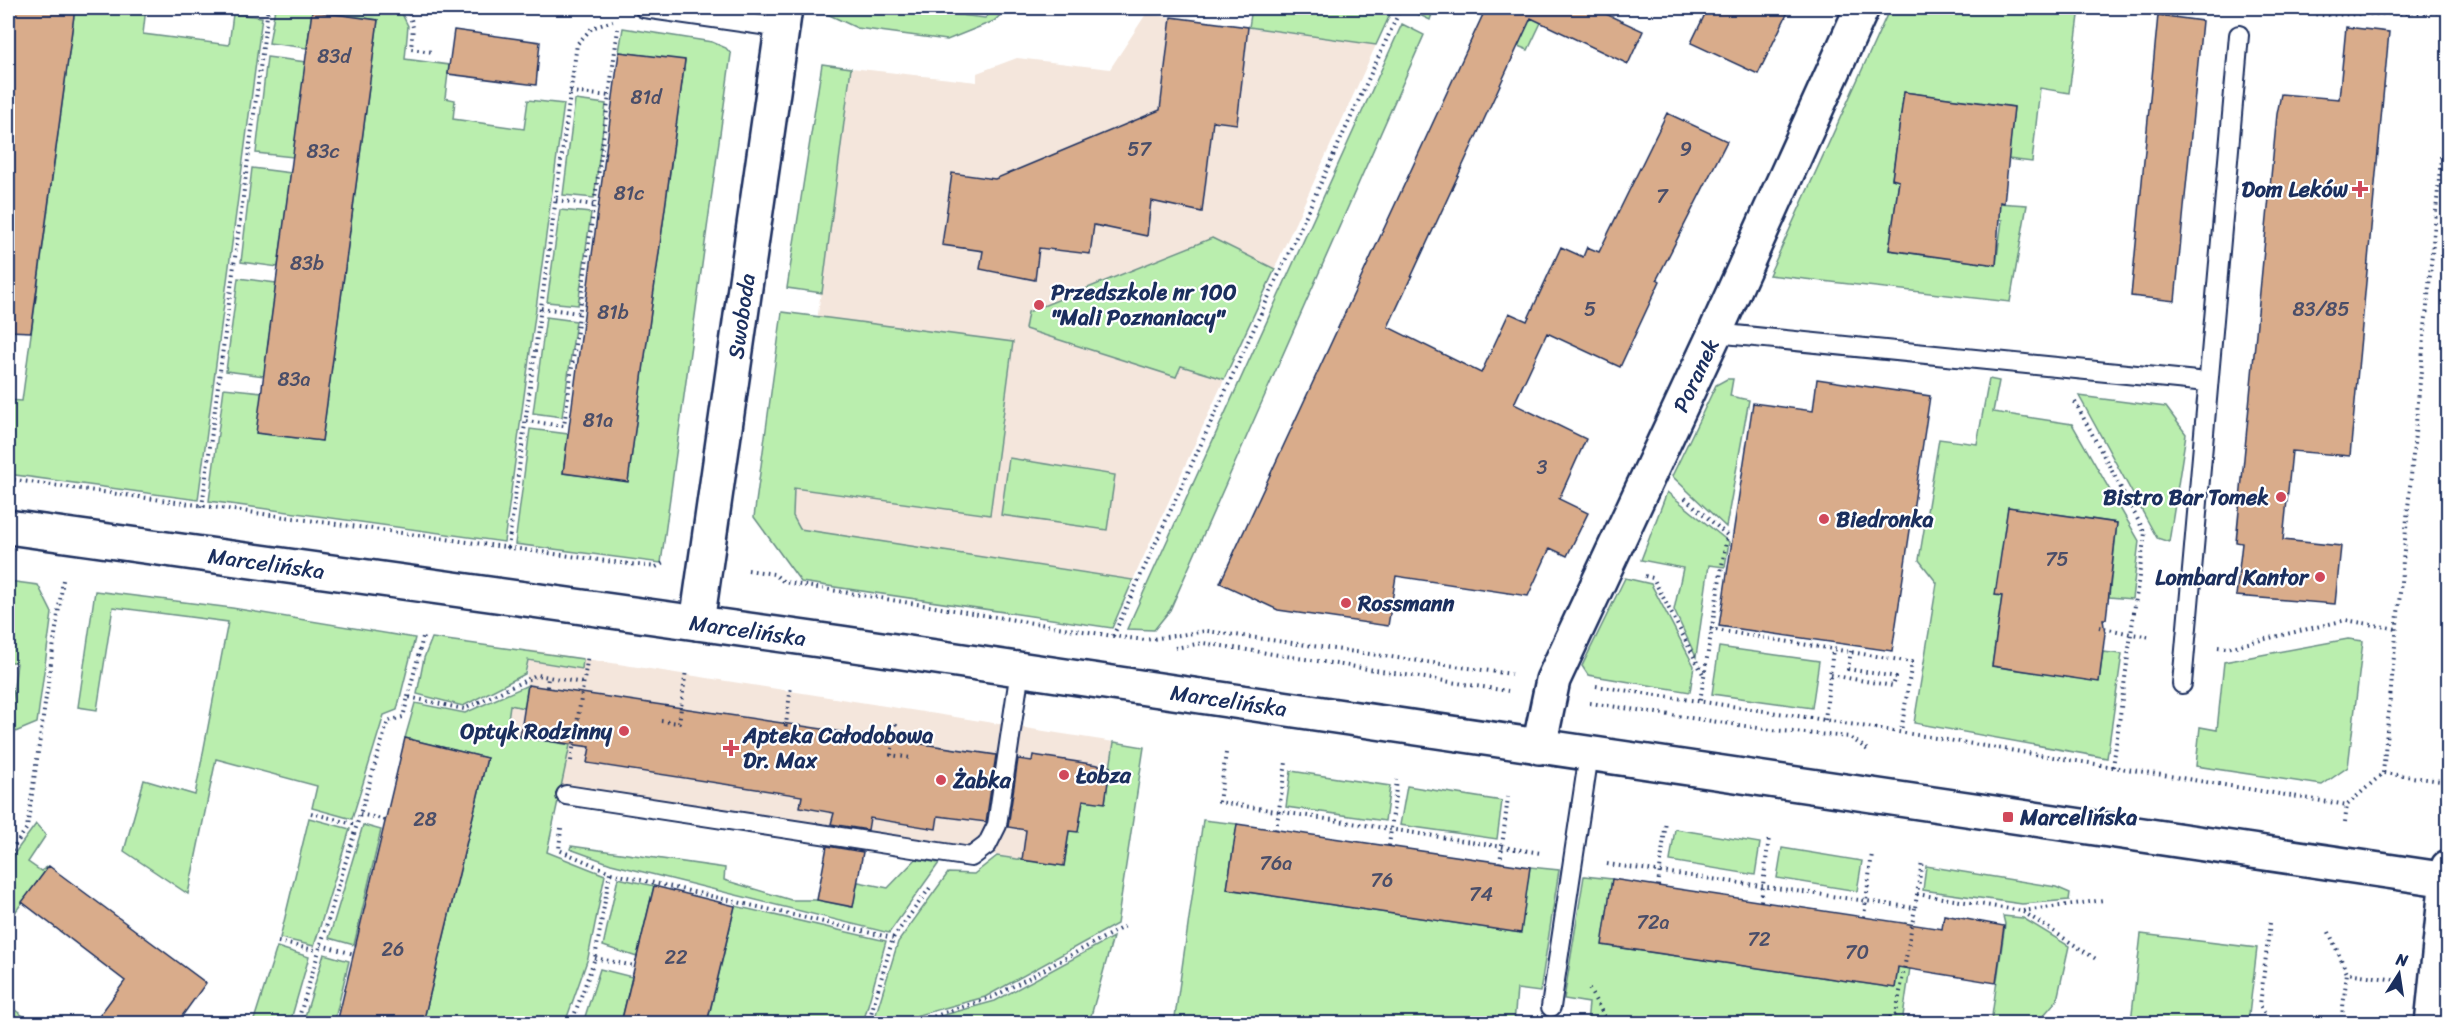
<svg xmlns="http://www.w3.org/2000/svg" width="2456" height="1031" font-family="Sriracha,sans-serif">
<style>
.built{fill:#f4e6dc}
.green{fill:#baeeae;stroke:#6a8e86;stroke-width:1.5}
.building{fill:#d9ac8b;stroke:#1b2f5e;stroke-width:1.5}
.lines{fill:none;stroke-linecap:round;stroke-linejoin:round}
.service-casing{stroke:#1b2f5e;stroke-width:22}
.minor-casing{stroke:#1b2f5e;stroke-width:38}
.tertiary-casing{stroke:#1b2f5e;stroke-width:38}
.path{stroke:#1b2f5e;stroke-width:4;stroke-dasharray:1.5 4.5;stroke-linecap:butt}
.service{stroke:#fff;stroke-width:18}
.minor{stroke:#fff;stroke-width:33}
.tertiary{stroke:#fff;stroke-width:33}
.poi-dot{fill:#d1495b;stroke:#fff;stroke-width:2}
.labels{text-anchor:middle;stroke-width:4.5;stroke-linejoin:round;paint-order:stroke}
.number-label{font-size:20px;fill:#4a4e69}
.poi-label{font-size:22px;font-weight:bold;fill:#1b2f5e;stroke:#fff;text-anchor:start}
.street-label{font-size:22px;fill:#1b2f5e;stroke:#fff}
</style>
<rect width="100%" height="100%" fill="#fff"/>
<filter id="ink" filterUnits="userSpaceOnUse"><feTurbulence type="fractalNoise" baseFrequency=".0167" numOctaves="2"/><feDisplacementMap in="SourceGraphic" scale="12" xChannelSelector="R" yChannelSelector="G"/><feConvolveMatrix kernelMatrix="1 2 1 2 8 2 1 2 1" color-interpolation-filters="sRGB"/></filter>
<g filter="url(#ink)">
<path class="built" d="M 1146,14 L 1376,45 L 1133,580 L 800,529 L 791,515 L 851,68 L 977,82 L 977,73 L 1017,58 L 1110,69 Z
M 529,650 L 1114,742 L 1105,803 L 1082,800 L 1078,832 L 1064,866 L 561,785 L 569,745 L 506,734 L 510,705 L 524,707 Z"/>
<path class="green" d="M 75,8 L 146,8 L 143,34 L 229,45 L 233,14 L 262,17 L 198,500 L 8,474 L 8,400 L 22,401 Z
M 275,8 L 399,8 L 408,26 L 405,59 L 449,65 L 445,98 L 455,100 L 453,119 L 524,129 L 528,100 L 564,104 L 504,542 L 209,501 L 224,388 L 262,392 L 257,433 L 322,441 L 378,20 L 312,11 L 307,48 L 269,43 Z
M 824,8 L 901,8 L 985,18 L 996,8 L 1008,8 L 994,21 L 947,40 L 857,28 L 823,12 Z
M 1252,8 L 1393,8 L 1376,45 L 1249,27 Z
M 1409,8 L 1434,8 L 1430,20 L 1409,10 Z
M 1486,8 L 1548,8 L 1528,50 L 1518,46 L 1526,27 Z
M 1890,8 L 2080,8 L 2069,93 L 2040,88 L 2032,162 L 2008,159 L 2014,107 L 1904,92 L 1892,179 L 1899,181 L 1889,250 L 1996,265 L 2002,220 L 1995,218 L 1997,203 L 2027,205 L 2010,302 L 1769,275 Z
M 1402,24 L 1424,35 L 1170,610 L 1154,630 L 1127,629 Z
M 623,28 L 712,42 L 726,48 L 731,54 L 661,563 L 515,544 L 530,429 L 568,434 L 563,473 L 628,481 L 685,61 L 619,52 Z
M 267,57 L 306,62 L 293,157 L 256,153 Z
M 822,64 L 851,68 L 822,293 L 787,288 Z
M 575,100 L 606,104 L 594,198 L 563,195 Z
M 252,168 L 291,173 L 278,267 L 241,262 Z
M 560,210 L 591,213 L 578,305 L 547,302 Z
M 1212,238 L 1275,269 L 1224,379 L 1181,366 L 1176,377 L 1025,329 L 1028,312 Z
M 238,278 L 276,283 L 264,376 L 226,371 Z
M 782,312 L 1013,342 L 990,515 L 794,488 L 793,516 L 800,529 L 1133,580 L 1112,628 L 801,582 L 754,517 Z
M 546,317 L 576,321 L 562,417 L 533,413 Z
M 1727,379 L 1733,379 L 1730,396 L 1749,400 L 1726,527 L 1672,476 L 1716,385 Z
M 1989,379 L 1999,381 L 1993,412 L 2072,424 L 2139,541 L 2132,599 L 2109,597 L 2117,523 L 2008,507 L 1996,595 L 2002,596 L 1992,666 L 2099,681 L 2103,652 L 2122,654 L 2107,758 L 1914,723 L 1937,583 L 1919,560 L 1939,439 L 1977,444 Z
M 2079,396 L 2166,407 L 2186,434 L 2169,542 L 2157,538 Z
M 1009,458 L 1115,475 L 1107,530 L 1001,515 Z
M 1667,492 L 1729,542 L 1725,567 L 1709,565 L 1696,657 L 1674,610 L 1683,568 L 1641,560 Z
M 1625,578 L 1651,584 L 1694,666 L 1690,692 L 1588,675 L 1582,666 Z
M 8,581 L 38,585 L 52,613 L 37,723 L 8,735 L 17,663 L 8,661 Z
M 95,591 L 232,608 L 415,638 L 397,710 L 384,715 L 352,819 L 312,808 L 317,786 L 216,759 L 188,894 L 124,851 L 144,780 L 195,795 L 228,622 L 113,607 L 97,710 L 78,707 Z
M 432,638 L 583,659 L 582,669 L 528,660 L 525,674 L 463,706 L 417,694 L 424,658 Z
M 2348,639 L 2363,641 L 2348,767 L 2322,785 L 2196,766 L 2200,727 L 2217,730 L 2224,662 Z
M 1719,647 L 1819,661 L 1812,708 L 1712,694 Z
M 528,685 L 524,708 L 510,705 L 506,734 L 570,745 L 547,852 L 605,875 L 588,958 L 565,1023 L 423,1023 L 487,758 L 405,738 L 415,703 L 465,713 Z
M 1114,742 L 1144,747 L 1117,924 L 985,997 L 889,1023 L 873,1024 L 898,942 L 948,873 L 974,874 L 997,856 L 1064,866 L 1069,831 L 1078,831 L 1083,800 L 1105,802 Z
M 1291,771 L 1390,786 L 1385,821 L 1286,807 Z
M 1407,786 L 1502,801 L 1497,839 L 1400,825 Z
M 309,818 L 350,829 L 314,946 L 280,938 Z
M 1203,820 L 1237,824 L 1227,889 L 1520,933 L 1530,867 L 1559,870 L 1540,992 L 1517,989 L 1514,1023 L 1174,1024 Z
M 36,824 L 46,835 L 28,862 L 41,871 L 49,866 L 8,922 L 8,862 Z
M 363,825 L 381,830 L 354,945 L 329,938 Z
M 1675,829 L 1760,843 L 1755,875 L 1670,861 Z
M 571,846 L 725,868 L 724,880 L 791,900 L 817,900 L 852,907 L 858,882 L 888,888 L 916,859 L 939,863 L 889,933 L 611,864 L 570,849 Z
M 1782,848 L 1862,861 L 1857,891 L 1777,878 Z
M 1926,866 L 2056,887 L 2070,893 L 2069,900 L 2022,904 L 1923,890 Z
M 1584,876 L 1612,879 L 1603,945 L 1895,988 L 1905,923 L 1916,926 L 1902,1023 L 1587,1023 L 1589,1003 L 1564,999 Z
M 618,878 L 654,886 L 637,957 L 603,946 Z
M 735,906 L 886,941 L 863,1023 L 707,1024 Z
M 2003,916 L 2023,918 L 2069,946 L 2057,1000 L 2037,1023 L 1991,1023 L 2005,924 Z
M 2141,934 L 2257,948 L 2248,1023 L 2131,1022 Z
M 1113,937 L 1089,1023 L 915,1023 L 995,1001 Z
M 277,947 L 309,957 L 290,1023 L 253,1023 Z
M 324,954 L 349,961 L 334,1023 L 303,1023 Z
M 600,969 L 632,977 L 621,1023 L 583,1023 Z
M 8,1005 L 33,1023 L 8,1023 Z"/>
<path class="building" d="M 8,8 L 75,8 L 31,332 L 8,331 Z
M 1486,8 L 1593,8 L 1643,31 L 1628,64 L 1531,18 L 1388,327 L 1481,373 L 1509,313 L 1527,321 L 1561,247 L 1583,257 L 1587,247 L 1599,252 L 1667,113 L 1727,141 L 1657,279 L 1660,281 L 1620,367 L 1547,333 L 1514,404 L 1586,439 L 1559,499 L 1588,513 L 1567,556 L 1550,548 L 1528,596 L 1396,576 L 1388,626 L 1278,610 L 1220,583 Z
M 1708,8 L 1790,8 L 1758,74 L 1691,43 Z
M 312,11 L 378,20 L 322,441 L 256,433 Z
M 2158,15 L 2202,21 L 2175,301 L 2131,296 Z
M 1171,17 L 1248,27 L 1237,124 L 1213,121 L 1202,212 L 1151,201 L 1147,236 L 1094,225 L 1090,254 L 1039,248 L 1035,280 L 980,269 L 983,251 L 942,245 L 952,173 L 995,179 L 1160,110 Z
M 2346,27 L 2389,32 L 2350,456 L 2292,451 L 2283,540 L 2341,546 L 2335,604 L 2236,596 L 2242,543 L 2236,542 L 2277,114 L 2281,94 L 2339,99 Z
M 454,30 L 540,42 L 536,85 L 448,74 Z
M 619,52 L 685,60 L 628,482 L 563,473 Z
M 1904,92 L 2014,107 L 2004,203 L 2000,202 L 1996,265 L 1889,250 L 1899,181 L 1892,179 Z
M 1817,379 L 1930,396 L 1892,651 L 1719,626 L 1753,403 L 1813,411 Z
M 2008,507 L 2117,523 L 2106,619 L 2103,619 L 2105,633 L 2099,682 L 1992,666 L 2002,596 L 1995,595 Z
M 528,685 L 996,755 L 986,822 L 938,816 L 936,829 L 870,818 L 868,830 L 831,824 L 834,813 L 800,807 L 802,796 L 587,763 L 590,747 L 520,737 Z
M 405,738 L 487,758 L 423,1023 L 337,1023 Z
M 1033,755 L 1110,767 L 1105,803 L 1083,800 L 1078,832 L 1069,831 L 1064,866 L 1022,860 L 1026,830 L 1008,827 L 1018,759 L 1032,761 Z
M 1237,824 L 1530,867 L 1521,933 L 1227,889 Z
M 827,846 L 863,852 L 853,907 L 817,900 Z
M 49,866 L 206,983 L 177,1023 L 94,1023 L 125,981 L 22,902 Z
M 1612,879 L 1942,929 L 1944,915 L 2004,926 L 1996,983 L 1898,967 L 1895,988 L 1602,945 Z
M 654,886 L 735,906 L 707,1023 L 621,1023 Z"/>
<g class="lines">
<g class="service-casing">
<path id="service" d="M 644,8 L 782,28
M 1715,333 L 2207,382
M 2182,684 L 2239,35
M 566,795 L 971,857 L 987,845 L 997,825 L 1020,670
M 1551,1007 L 1589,754"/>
</g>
<g class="minor-casing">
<g id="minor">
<path id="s1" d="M 697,623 L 785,8"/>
<path id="s2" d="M 1539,747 L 1553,680 L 1715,333 L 1862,8"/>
</g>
</g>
<g class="tertiary-casing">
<g id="tertiary">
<path id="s3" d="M 8,527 L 841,643 L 2448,880"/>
<path d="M 2432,1024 L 2448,867"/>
</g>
</g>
<path class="path" d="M 408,8 L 413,27 L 411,49 L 432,52
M 2299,8 L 2318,15 L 2448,12
M 570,92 L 610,96
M 556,200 L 595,205
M 541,308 L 579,313
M 2075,402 L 2145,533 L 2131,634 L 2099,627
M 526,421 L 564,426 L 618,29
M 8,479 L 621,563 L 656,567 L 664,563
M 1685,498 L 1727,535 L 1700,701
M 202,507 L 268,8
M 508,548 L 577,44 L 592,28 L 613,21
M 748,570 L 774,574 L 784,582 L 806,586 L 1113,636 L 1145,640 L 1207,631 L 1511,674
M 1645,576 L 1653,578 L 1703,674
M 1710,629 L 1912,662 L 1901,732
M 1113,636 L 1401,8
M 2218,647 L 2227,648 L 2346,620 L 2397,629
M 1175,648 L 1203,643 L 1508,691
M 1831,675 L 1893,686 L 1896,677 L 1848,669 L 1851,651
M 1596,686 L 1825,720 L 2347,805
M 547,687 L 548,677
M 408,697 L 424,633
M 1590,703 L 1772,730 L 1850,737 L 1869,751
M 1825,720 L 1833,649
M 661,721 L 679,723 L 686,670
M 896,724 L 891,755 L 911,758
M 767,736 L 784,739 L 791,686
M 1226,753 L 1219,802 L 1541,853
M 571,761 L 588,655
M 2113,767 L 2131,634 L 2152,637
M 2383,773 L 2448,84
M 311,813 L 357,825
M 360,814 L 386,820
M 2345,822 L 2347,805 L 2383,773 L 2448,782
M 561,828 L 559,850 L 610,872 L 595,958 L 571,1024
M 1276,830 L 1286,762
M 1389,846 L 1397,780
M 8,855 L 27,828 L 63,580
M 1500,863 L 1508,797
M 1607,864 L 1915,908 L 1922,861
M 611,873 L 893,938
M 1658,886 L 1666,821
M 1917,894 L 2022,911 L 2096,959
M 1761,901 L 1769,837
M 2023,911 L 2104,900
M 1864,917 L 1872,853
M 2270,923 L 2260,1005 L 2270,1024
M 2329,932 L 2347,973 L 2396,980
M 278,942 L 319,951
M 321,945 L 354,954
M 595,958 L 634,966
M 1589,989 L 1606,1019 L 1642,1024
M 297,1024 L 388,721 L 403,717 L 408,697 L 464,709 L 537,675 L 583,683
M 868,1024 L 893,938 L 932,885
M 911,1024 L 993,997 L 1127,925
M 1879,1024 L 1896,1014 L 1915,908
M 2341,1024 L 2347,973"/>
<use href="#service" class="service"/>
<use href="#minor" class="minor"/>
<use href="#tertiary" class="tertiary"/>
</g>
</g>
<g class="poi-dot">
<path d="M2357 180h6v6h6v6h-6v6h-6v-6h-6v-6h6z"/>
<circle cx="1039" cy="305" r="6"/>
<circle cx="2281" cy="497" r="6"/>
<circle cx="1824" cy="519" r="6"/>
<circle cx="2320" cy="577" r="6"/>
<circle cx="1346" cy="603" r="6"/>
<circle cx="624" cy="731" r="6"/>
<path d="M728 739h6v6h6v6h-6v6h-6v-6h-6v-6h6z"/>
<circle cx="1064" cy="775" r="6"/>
<circle cx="941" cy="780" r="6"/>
<rect x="2002" y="811" width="12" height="12" rx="3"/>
</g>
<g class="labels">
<g class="number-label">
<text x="334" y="63">83d</text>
<text x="646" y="104">81d</text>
<text x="1139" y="156">57</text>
<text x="1686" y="156">9</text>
<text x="323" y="158">83c</text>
<text x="629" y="200">81c</text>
<text x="1662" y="203">7</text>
<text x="307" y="270">83b</text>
<text x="1590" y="316">5</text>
<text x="2321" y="316">83/85</text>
<text x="613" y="319">81b</text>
<text x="294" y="386">83a</text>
<text x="598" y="427">81a</text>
<text x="1542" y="474">3</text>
<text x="2057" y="566">75</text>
<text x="425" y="826">28</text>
<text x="1276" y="870">76a</text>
<text x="1382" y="887">76</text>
<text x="1481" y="901">74</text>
<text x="1653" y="929">72a</text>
<text x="1759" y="946">72</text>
<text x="393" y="956">26</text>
<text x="1857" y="959">70</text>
<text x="676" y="964">22</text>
</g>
<g class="poi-label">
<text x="2348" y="197" text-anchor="end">Dom Leków</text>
<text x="1051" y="300">Przedszkole nr 100<tspan x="1051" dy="25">"Mali Poznaniacy"</tspan></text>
<text x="2269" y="505" text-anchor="end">Bistro Bar Tomek</text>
<text x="1836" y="527">Biedronka</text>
<text x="2308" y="585" text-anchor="end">Lombard Kantor</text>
<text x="1358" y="611">Rossmann</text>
<text x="612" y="739" text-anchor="end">Optyk Rodzinny</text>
<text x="743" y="743">Apteka Całodobowa<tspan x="743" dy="25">Dr. Max</tspan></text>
<text x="1076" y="783">Łobza</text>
<text x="953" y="788">Żabka</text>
<text x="2020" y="825">Marcelińska</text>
</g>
<g class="street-label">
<text dy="8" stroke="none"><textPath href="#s1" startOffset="310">Swoboda</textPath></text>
<text dy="8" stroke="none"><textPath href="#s2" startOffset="405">Poranek</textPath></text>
<text dy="8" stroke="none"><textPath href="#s3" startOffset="261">Marcelińska</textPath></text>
<text dy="8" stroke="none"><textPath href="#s3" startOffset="747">Marcelińska</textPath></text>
<text dy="8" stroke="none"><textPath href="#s3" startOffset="1233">Marcelińska</textPath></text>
</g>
</g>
<rect width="2456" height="1031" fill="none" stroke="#fff" stroke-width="30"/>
<rect x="15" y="15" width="2426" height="1001" fill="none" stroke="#1b2f5e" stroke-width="2" filter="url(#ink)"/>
<g transform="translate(2399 974) rotate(12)" stroke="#ffffff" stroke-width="4.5" paint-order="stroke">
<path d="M0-4.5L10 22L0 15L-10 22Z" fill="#1b2f5e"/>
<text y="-9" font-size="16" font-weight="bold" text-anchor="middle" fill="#1b2f5e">N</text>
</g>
</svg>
